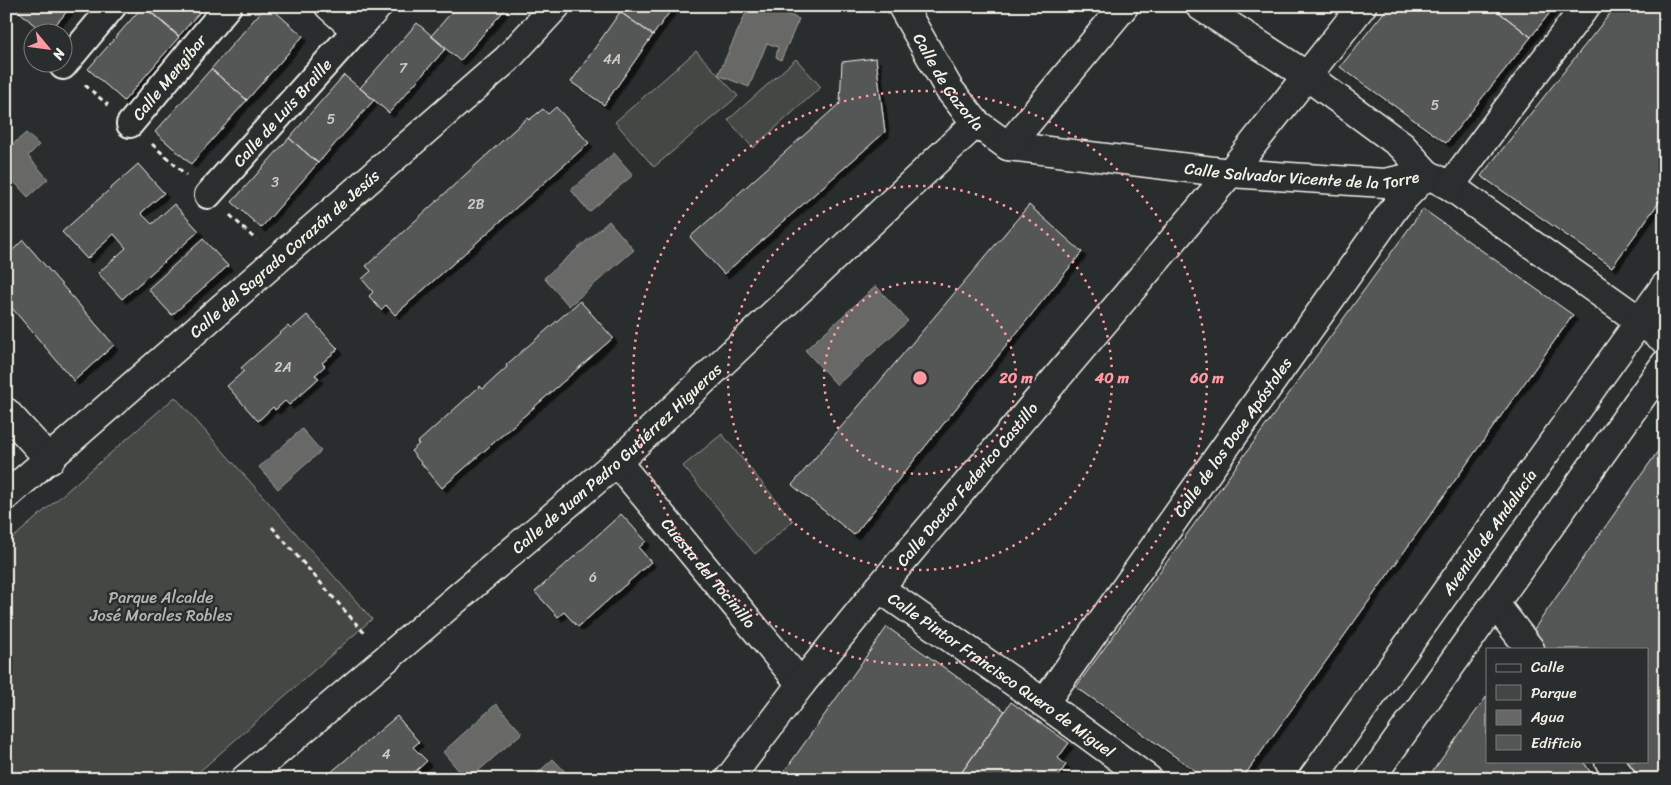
<svg xmlns="http://www.w3.org/2000/svg" width="1671" height="785" font-family="Sriracha,sans-serif">
<style>
.green{fill:#444645;stroke:#9c9c96}
.water{fill:#676866;stroke:#9f9f9a}
.building{fill:#555756;stroke:#f4f1e8;filter:url(#shadow)}
.lines{fill:none;stroke-linecap:round;stroke-linejoin:round}
.pedestrian-casing{stroke:#f4f1e8;stroke-width:30}
.minor-casing{stroke:#f4f1e8;stroke-width:31}
.primary-casing{stroke:#f4f1e8;stroke-width:31}
.path{stroke:#f4f1e8;stroke-width:3;stroke-dasharray:5 4;stroke-linecap:butt}
.pedestrian{stroke:#2a2d2e;stroke-width:26}
.minor{stroke:#2a2d2e;stroke-width:28}
.primary{stroke:#2a2d2e;stroke-width:28}
.ring{fill:none;stroke:#ff9aa2;stroke-width:2.5;stroke-dasharray:2.5 5}
.labels{text-anchor:middle;stroke-width:5;stroke-linejoin:round;paint-order:stroke}
.number-label{font-size:14px;fill:#cccac4}
.street-label{font-size:16px;fill:#f4f1e8;stroke:#2a2d2e}
.park-label{font-size:16px;fill:#b6b5af;stroke:#2a2d2e}
.centre{fill:#ff9aa2;stroke:#2a2d2e;stroke-width:2.5}
.ring-label{font-size:15px;text-anchor:middle;font-weight:bold;fill:#ff9aa2;stroke:#2a2d2e;stroke-width:5;stroke-linejoin:round;paint-order:stroke}
</style>
<defs>
<filter id="shadow"><feDropShadow dx="4.5" dy="4.5" stdDeviation="0" flood-color="#0009"/></filter>
</defs>
<rect width="100%" height="100%" fill="#2a2d2e"/>
<filter id="ink" filterUnits="userSpaceOnUse"><feTurbulence type="fractalNoise" baseFrequency=".02" numOctaves="2"/><feDisplacementMap in="SourceGraphic" scale="10" xChannelSelector="R" yChannelSelector="G"/><feConvolveMatrix kernelMatrix="1 2 1 2 8 2 1 2 1" color-interpolation-filters="sRGB"/></filter>
<g filter="url(#ink)">
<path class="green" d="M 696,51 L 738,96 L 654,167 L 615,122 Z
M 796,59 L 821,87 L 753,148 L 728,120 Z
M 175,397 L 372,619 L 191,779 L 6,779 L 6,544 Z
M 722,434 L 793,521 L 755,554 L 683,466 Z"/>
<path class="water" d="M 749,6 L 767,6 L 799,19 L 781,60 L 776,57 L 778,47 L 767,43 L 749,87 L 718,75 Z
M 26,133 L 39,145 L 28,156 L 48,179 L 28,197 L 6,173 L 6,150 Z
M 614,153 L 633,175 L 589,212 L 571,190 Z
M 609,221 L 634,250 L 569,306 L 544,278 Z
M 876,286 L 908,321 L 837,385 L 805,350 Z
M 302,429 L 321,451 L 278,489 L 259,467 Z
M 496,704 L 522,733 L 469,779 L 466,779 L 443,752 Z
M 553,759 L 572,779 L 531,779 Z"/>
<path class="building" d="M 13,6 L 72,6 L 49,32 L 42,32 Z
M 143,6 L 179,37 L 124,101 L 88,69 Z
M 144,6 L 205,6 L 179,36 Z
M 266,6 L 269,6 L 303,36 L 247,100 L 211,69 Z
M 457,6 L 508,6 L 460,61 L 431,36 Z
M 624,6 L 674,6 L 653,35 L 620,12 Z
M 1389,6 L 1491,6 L 1531,37 L 1446,143 L 1340,67 Z
M 1491,6 L 1555,6 L 1531,37 Z
M 1616,6 L 1665,6 L 1665,194 L 1612,267 L 1481,176 Z
M 620,12 L 653,35 L 604,105 L 571,82 Z
M 417,23 L 446,48 L 389,113 L 360,88 Z
M 876,58 L 885,132 L 724,274 L 690,237 L 840,103 L 842,62 Z
M 211,69 L 247,100 L 191,164 L 155,132 Z
M 344,75 L 374,100 L 318,163 L 289,138 Z
M 556,107 L 589,143 L 395,315 L 386,305 L 381,310 L 369,296 L 373,292 L 362,279 L 371,271 L 366,266 L 527,118 L 529,120 L 543,109 L 548,114 Z
M 289,138 L 318,163 L 261,228 L 232,202 Z
M 138,164 L 164,193 L 141,213 L 152,224 L 174,204 L 199,231 L 122,299 L 98,273 L 126,248 L 114,234 L 87,259 L 62,232 Z
M 1029,205 L 1082,252 L 854,535 L 792,485 Z
M 1423,209 L 1573,315 L 1242,779 L 1207,779 L 1076,687 Z
M 203,239 L 228,266 L 172,315 L 148,289 Z
M 23,240 L 114,345 L 74,381 L 6,301 L 6,257 Z
M 580,301 L 613,338 L 442,488 L 411,451 L 419,444 L 417,443 L 480,386 L 483,389 L 507,367 L 506,365 Z
M 307,315 L 338,349 L 322,363 L 325,366 L 315,375 L 319,378 L 289,405 L 285,401 L 275,410 L 273,407 L 258,421 L 227,386 L 244,371 L 241,368 L 288,326 L 291,329 Z
M 1665,441 L 1665,779 L 1638,779 L 1625,761 L 1647,761 L 1647,649 L 1544,649 L 1532,632 Z
M 621,514 L 646,541 L 639,548 L 651,562 L 578,627 L 564,612 L 558,617 L 535,592 Z
M 887,627 L 1005,711 L 957,779 L 779,779 Z
M 1487,696 L 1487,761 L 1583,761 L 1595,779 L 1427,779 Z
M 1011,702 L 1069,743 L 1058,758 L 1066,765 L 1056,779 L 957,779 Z
M 397,716 L 419,742 L 413,747 L 427,761 L 407,779 L 323,779 Z"/>
<g class="lines">
<g class="pedestrian-casing">
<g id="pedestrian">
<path d="M 63,66 L 113,6"/>
<path id="s1" d="M 130,124 L 228,6"/>
<path id="s2" d="M 208,195 L 356,30"/>
</g>
</g>
<g class="minor-casing">
<g id="minor">
<path d="M 329,6 L 356,30 L 378,6"/>
<path id="s3" d="M 902,6 L 949,89 L 976,123 L 1008,146 L 1230,173 L 1352,181 L 1385,183 L 1427,174 L 1450,186 L 1640,321 L 1665,340"/>
<path d="M 1008,146 L 1124,6"/>
<path d="M 1450,186 L 1508,108 L 1586,6"/>
<path d="M 6,412 L 50,460"/>
<path id="s4" d="M 617,462 L 801,684"/>
<path id="s5" d="M 6,496 L 507,59 L 556,6"/>
<path id="s6" d="M 879,588 L 1044,703 L 1148,779"/>
<path d="M 1495,604 L 1530,649"/>
<path id="s7" d="M 1044,703 L 1396,206 L 1427,174 L 1402,146 L 1307,76 L 1200,6"/>
<path d="M 1609,761 L 1622,779"/>
<path id="s8" d="M 245,779 L 617,462 L 976,123"/>
<path id="s9" d="M 729,779 L 801,684 L 879,588 L 1230,173 L 1362,6"/>
</g>
</g>
<g class="primary-casing">
<g id="primary">
<path id="s10" d="M 1312,779 L 1665,286"/>
<path d="M 1370,779 L 1665,364"/>
</g>
</g>
<path class="path" d="M 85,85 L 108,105
M 152,144 L 186,175
M 230,215 L 256,240
M 272,527 L 366,635"/>
<use href="#pedestrian" class="pedestrian"/>
<use href="#minor" class="minor"/>
<use href="#primary" class="primary"/>
</g>
</g>
<g class="ring">
<circle cx="920" cy="378" r="96"/>
<circle cx="920" cy="378" r="192"/>
<circle cx="920" cy="378" r="287"/>
</g>
<g class="labels">
<g class="number-label">
<text x="612" y="64">4A</text>
<text x="403" y="73">7</text>
<text x="1435" y="110">5</text>
<text x="331" y="124">5</text>
<text x="275" y="187">3</text>
<text x="476" y="209">2B</text>
<text x="283" y="372">2A</text>
<text x="593" y="582">6</text>
<text x="386" y="759">4</text>
</g>
<g class="street-label">
<text dy="6" stroke="none"><textPath href="#s1" startOffset="61">Calle Mengíbar</textPath></text>
<text dy="6" stroke="none"><textPath href="#s3" startOffset="89">Calle de Cazorla</textPath></text>
<text dy="6" stroke="none"><textPath href="#s2" startOffset="111">Calle de Luis Braille</textPath></text>
<text dy="6" stroke="none"><textPath href="#s3" startOffset="474">Calle Salvador Vicente de la Torre</textPath></text>
<text dy="6" stroke="none"><textPath href="#s5" startOffset="369">Calle del Sagrado Corazón de Jesús</textPath></text>
<text dy="6" stroke="none"><textPath href="#s7" startOffset="326">Calle de los Doce Apóstoles</textPath></text>
<text dy="6" stroke="none"><textPath href="#s8" startOffset="491">Calle de Juan Pedro Gutiérrez Higueras</textPath></text>
<text dy="6" stroke="none"><textPath href="#s9" startOffset="379">Calle Doctor Federico Castillo</textPath></text>
<text dy="6" stroke="none"><textPath href="#s10" startOffset="304">Avenida de Andalucía</textPath></text>
<text dy="6" stroke="none"><textPath href="#s4" startOffset="144">Cuesta del Tocinillo</textPath></text>
<text dy="6" stroke="none"><textPath href="#s6" startOffset="150">Calle Pintor Francisco Quero de Miguel</textPath></text>
</g>
<g class="park-label">
<text x="161" y="603">Parque Alcalde<tspan x="161" dy="18">José Morales Robles</tspan></text>
</g>
</g>
<circle cx="920" cy="378" r="8" class="centre"/>
<g class="ring-label">
<text x="1016" y="383">20 m</text>
<text x="1112" y="383">40 m</text>
<text x="1207" y="383">60 m</text>
</g>
<rect width="1671" height="785" fill="none" stroke="#2a2d2e" stroke-width="25"/>
<rect x="12" y="12" width="1646" height="760" fill="none" stroke="#f4f1e8" stroke-width="2" filter="url(#ink)"/>
<rect x="1486" y="648" width="162" height="115" fill="#2a2d2e" stroke="#7b7b78"/>
<rect x="1496" y="664" width="25" height="8" fill="#2a2d2e" stroke="#7b7b78"/>
<text x="1531" y="672" font-size="15" fill="#f4f1e8">Calle</text>
<rect x="1496" y="685" width="25" height="15" fill="#444645" stroke="#7b7b78"/>
<text x="1531" y="698" font-size="15" fill="#f4f1e8">Parque</text>
<rect x="1496" y="710" width="25" height="15" fill="#676866" stroke="#7b7b78"/>
<text x="1531" y="722" font-size="15" fill="#f4f1e8">Agua</text>
<rect x="1496" y="735" width="25" height="15" fill="#555756" stroke="#7b7b78"/>
<text x="1531" y="748" font-size="15" fill="#f4f1e8">Edificio</text>
<g transform="translate(48 48) rotate(119)"><circle r="24" fill="#2a2d2e" stroke="#7b7b78"/>
<path d="M0-4L9 19L0 12L-9 19Z" fill="#ff9aa2"/>
<text y="-8" font-size="14" font-weight="bold" text-anchor="middle" fill="#f4f1e8">N</text>
</g>
</svg>
